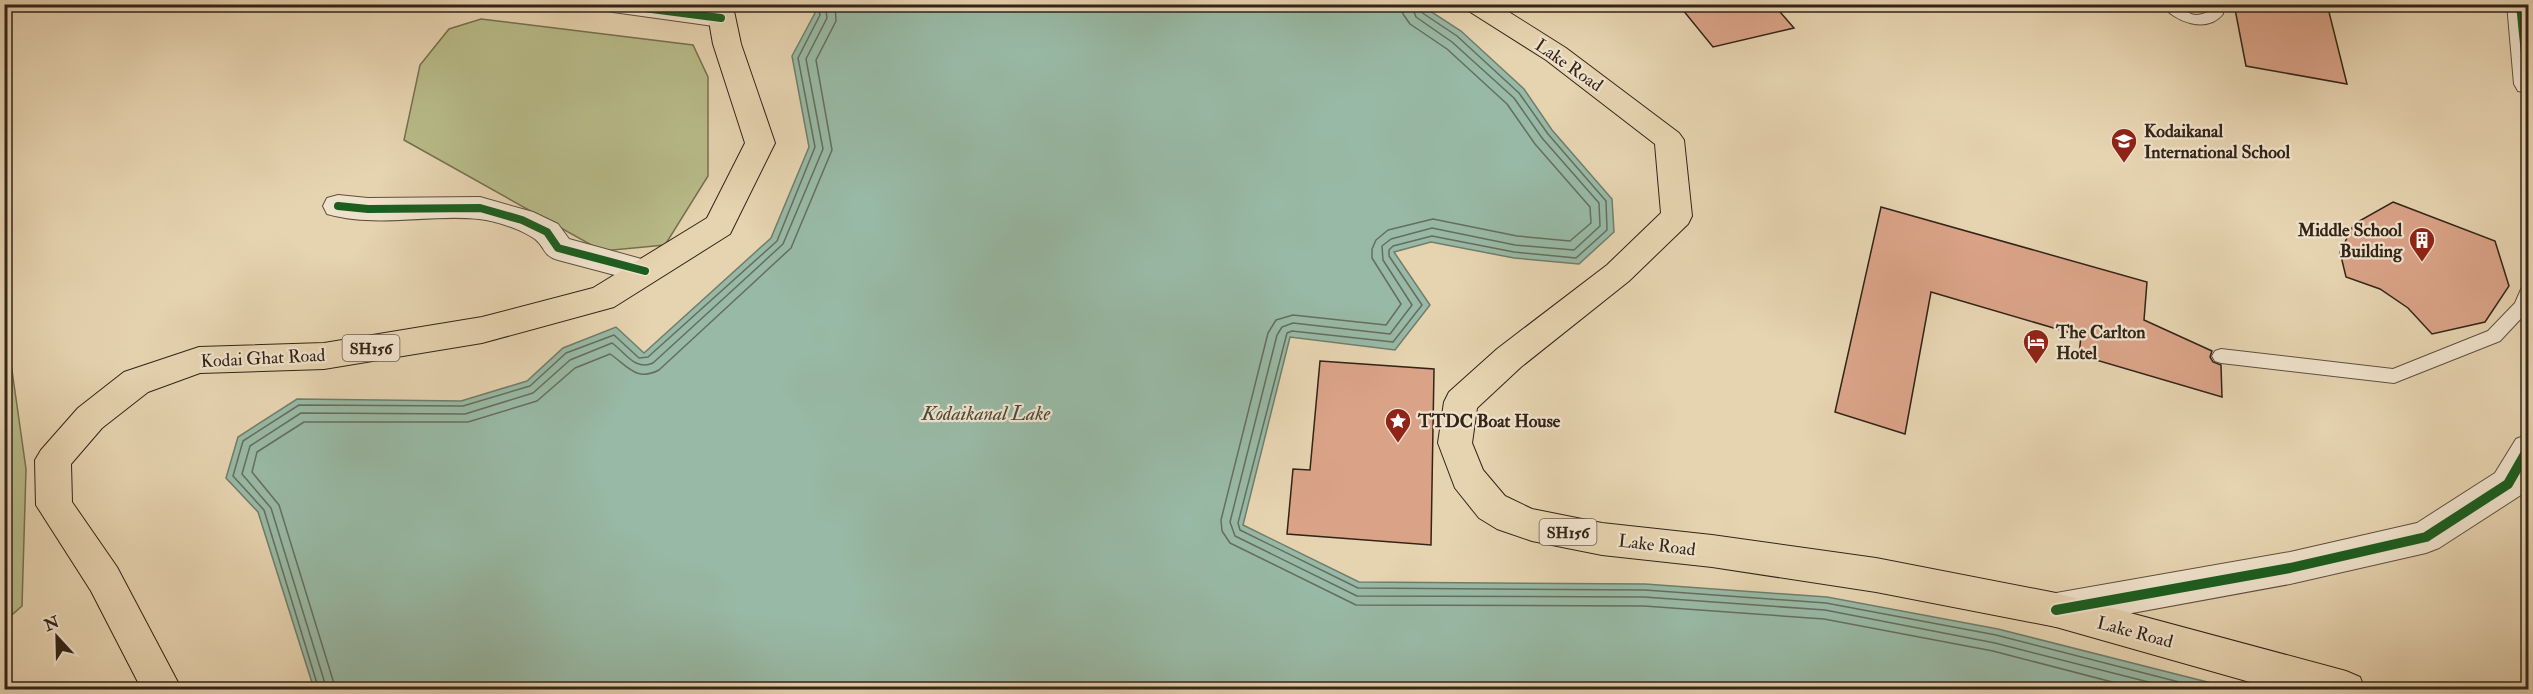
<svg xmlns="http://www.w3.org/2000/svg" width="2533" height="694" font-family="'IM FELL Double Pica',serif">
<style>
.green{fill:#b8bb89;stroke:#757050;stroke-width:1.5}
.water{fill:#98b9a5;stroke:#6f7d6c;stroke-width:1.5}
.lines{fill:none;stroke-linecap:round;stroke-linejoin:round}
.shore{stroke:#656e5e;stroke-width:1.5}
.building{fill:#daa388;stroke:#322417;stroke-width:1.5}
.service-casing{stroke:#5f503d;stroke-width:2}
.minor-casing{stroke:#5f503d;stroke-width:2}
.primary-casing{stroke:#322417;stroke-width:2}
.service{fill:#efe2cc;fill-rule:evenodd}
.minor{fill:#efe2cc;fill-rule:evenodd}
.primary{fill:#e6d3b0;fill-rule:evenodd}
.cycleway-far1-casing{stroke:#efe2cc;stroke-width:11}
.cycleway-casing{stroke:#efe2cc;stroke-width:14}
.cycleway-far1{stroke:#1b5e20;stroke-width:8}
.cycleway{stroke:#1b5e20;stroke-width:10}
.labels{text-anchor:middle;stroke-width:4.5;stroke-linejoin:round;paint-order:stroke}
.shield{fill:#efe2cc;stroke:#6b5d4d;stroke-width:1.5}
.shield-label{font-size:16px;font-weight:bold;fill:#322417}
.street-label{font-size:18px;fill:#322417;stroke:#efe2cc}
.poi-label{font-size:18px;font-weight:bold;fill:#322417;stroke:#efe2cc;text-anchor:start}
.water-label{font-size:20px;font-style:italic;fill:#4c493a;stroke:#efe2cc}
</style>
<rect width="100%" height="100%" fill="#e6d3b0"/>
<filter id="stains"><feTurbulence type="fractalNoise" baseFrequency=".00333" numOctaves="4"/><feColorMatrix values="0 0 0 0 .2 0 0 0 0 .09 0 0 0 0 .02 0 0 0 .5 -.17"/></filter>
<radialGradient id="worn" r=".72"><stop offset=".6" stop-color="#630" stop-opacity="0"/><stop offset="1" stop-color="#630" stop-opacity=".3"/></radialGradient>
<path class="green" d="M 481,19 L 693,45 L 708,77 L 708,176 L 665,245 L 602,251 L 404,140 L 420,65 L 449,29 Z
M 5,321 L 26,469 L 22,606 L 5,621 Z"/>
<path class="water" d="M 810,5 L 1421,5 L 1461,31 L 1524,89 L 1552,130 L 1612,199 L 1614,232 L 1579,264 L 1514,258 L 1431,242 L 1394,252 L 1430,305 L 1395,350 L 1290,337 L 1243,525 L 1359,582 L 1645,584 L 1827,597 L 1998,629 L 2235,689 L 314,689 L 258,512 L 226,478 L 238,437 L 297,399 L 461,401 L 527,381 L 563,348 L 616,327 L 644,353 L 771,238 L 809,147 L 792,56 L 815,13 Z"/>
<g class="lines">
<path class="shore" d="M 1402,4 L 1403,14 L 1410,24 L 1447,49 L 1507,104 L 1535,144 L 1590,207 L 1591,223 L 1570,241 L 1517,236 L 1433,219 L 1388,230 L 1376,240 L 1372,249 L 1372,258 L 1401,304 L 1386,325 L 1293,315 L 1276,320 L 1268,333 L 1221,520 L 1222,531 L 1230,543 L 1356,605 L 1644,606 L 1824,619 L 1993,651 L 2143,690
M 1411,4 L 1416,17 L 1452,42 L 1514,98 L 1542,138 L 1599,203 L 1600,226 L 1574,250 L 1515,245 L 1432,228 L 1391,239 L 1382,246 L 1383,260 L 1412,305 L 1390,334 L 1293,323 L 1282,327 L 1277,335 L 1230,522 L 1235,536 L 1357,596 L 1644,597 L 1825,610 L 1995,643 L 2180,690
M 1418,4 L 1421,12 L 1457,36 L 1519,93 L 1548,134 L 1606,201 L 1607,230 L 1576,258 L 1514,252 L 1432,236 L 1393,246 L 1389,250 L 1389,256 L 1422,305 L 1393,342 L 1292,331 L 1287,333 L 1238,523 L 1240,530 L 1358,588 L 1645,590 L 1826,603 L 1996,635 L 2210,690
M 319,690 L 264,510 L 233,476 L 243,441 L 299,405 L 463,406 L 530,386 L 566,353 L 614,335 L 639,358 L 648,357 L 777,241 L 815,147 L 798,58 L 820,15 L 817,4
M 327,690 L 271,508 L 242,474 L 250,446 L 301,413 L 465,414 L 533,393 L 570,360 L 612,343 C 626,353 635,371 653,363 L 783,244 L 823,149 L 806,59 L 827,18 L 825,4
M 336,690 L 279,505 L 252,472 L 257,452 L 304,422 L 468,422 L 537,401 L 575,368 L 610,354 C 628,366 636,382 659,370 L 791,248 L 832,150 L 816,60 L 836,21 L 835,4"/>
</g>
<path class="building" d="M 1678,4 L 1773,4 L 1794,28 L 1713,47 Z
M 2234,4 L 2327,4 L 2347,84 L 2246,66 Z
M 2393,202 L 2495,241 L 2509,286 L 2485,322 L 2432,334 L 2408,308 L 2380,289 L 2346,277 L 2340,252 L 2354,224 Z
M 1881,207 L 2147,282 L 2144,320 L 2212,351 L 2210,357 L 2213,362 L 2221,365 L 2222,397 L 2079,355 L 2081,336 L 1931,292 L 1905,434 L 1835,412 Z
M 1320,361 L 1434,369 L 1431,545 L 1287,534 L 1293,469 L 1310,470 Z"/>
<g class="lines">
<g class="service-casing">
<path id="service" d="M 2161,4 C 2165,4 2173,3 2176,5 C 2190,10 2189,20 2208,12 L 2207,4 L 2221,4 L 2223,14 C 2207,34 2174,22 2161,4 Z
M 2528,285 L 2528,311 L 2500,341 L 2394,383 L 2221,363 L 2215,361 L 2212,356 L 2215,351 L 2221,349 L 2393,369 L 2488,331 L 2515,303 L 2522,287 Z"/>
</g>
<g class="minor-casing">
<path id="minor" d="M 600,4 C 643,4 688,1 730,12 L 734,18 L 730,24 L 721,27 L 613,12 L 604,10 Z
M 2507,4 L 2528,4 L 2528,93 L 2518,91 L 2514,84 Z
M 338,195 L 368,198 L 480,197 L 533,212 L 558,224 L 569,239 L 656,263 L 661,271 L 656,279 L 645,283 L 558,260 C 542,255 546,248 535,239 C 521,229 496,221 479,219 C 429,214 376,228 327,214 L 323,206 L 327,198 Z
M 2528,434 L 2528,480 L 2521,495 L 2439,548 L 2426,553 L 2290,584 L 2056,627 L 2043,622 L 2037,610 L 2043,598 L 2056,593 L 2290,552 L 2417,523 L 2495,473 L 2516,439 Z"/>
</g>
<g class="primary-casing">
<path id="primary" d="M 710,4 L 738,4 L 734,11 L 741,44 L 775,143 L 730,234 L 614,307 L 482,343 L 324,369 L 200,373 L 148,392 L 102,428 L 71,464 L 72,502 L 117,567 L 182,690 L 142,690 L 91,591 L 36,505 L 35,460 L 41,450 L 78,408 L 124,372 L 199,347 L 324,343 L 482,317 L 593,288 L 707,218 L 745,143 L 713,44 L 707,10 Z
M 1463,4 L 1496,4 L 1566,48 L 1679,133 L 1684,140 L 1692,216 L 1688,224 L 1629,281 L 1521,367 L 1477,408 L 1472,443 L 1483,470 L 1505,496 L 1532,509 L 1602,523 L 1712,535 L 1876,558 L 2056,593 L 2346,671 L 2360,677 L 2365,690 L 2278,690 L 2056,627 L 1876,592 L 1712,567 L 1602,555 L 1532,541 L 1497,529 L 1479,518 L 1455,488 L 1438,443 L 1444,402 L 1449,392 L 1497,349 L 1607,265 L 1661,213 L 1655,144 L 1546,60 L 1467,10 Z"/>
</g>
<use href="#service" class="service"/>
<use href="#minor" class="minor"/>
<use href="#primary" class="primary"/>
<g class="cycleway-far1-casing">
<path id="cycleway-far1" d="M 613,4 L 721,18
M 2520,4 L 2528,84
M 338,206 L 368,209 L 480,208 L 522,220 L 547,232 L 558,248 L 645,271"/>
</g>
<g class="cycleway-casing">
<path id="cycleway" d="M 2056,610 L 2290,568 L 2426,537 L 2508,484 L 2528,449"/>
</g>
<use href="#cycleway-far1" class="cycleway-far1"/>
<use href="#cycleway" class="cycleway"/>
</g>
<defs>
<g id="school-pin" transform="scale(1.35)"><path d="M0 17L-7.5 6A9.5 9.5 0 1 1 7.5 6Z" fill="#8f2418" stroke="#efe2cc"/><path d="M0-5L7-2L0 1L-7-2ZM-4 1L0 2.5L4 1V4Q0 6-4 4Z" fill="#fff"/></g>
<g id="building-pin" transform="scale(1.35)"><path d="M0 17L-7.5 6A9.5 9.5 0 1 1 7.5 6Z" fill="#8f2418" stroke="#efe2cc"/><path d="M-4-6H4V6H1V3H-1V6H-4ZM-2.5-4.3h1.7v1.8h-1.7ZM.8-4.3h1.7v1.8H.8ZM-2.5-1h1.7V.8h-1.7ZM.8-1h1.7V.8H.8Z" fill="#fff"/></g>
<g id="hotel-pin" transform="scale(1.35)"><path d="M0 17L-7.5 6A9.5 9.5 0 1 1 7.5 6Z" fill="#8f2418" stroke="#efe2cc"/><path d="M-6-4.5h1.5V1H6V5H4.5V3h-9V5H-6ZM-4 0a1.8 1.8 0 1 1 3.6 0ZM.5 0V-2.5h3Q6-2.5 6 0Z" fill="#fff"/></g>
<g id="sight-pin" transform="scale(1.35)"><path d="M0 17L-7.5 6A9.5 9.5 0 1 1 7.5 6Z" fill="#8f2418" stroke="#efe2cc"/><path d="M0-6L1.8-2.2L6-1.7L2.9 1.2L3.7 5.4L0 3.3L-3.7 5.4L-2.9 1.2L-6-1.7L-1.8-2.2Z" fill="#fff"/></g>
</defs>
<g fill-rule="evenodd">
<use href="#school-pin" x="2124" y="141"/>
<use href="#building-pin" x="2422" y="240"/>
<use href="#hotel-pin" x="2036" y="342"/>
<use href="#sight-pin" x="1398" y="421"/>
</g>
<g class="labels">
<g class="shield">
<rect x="342.5" y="335" width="57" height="26" rx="4.5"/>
<rect x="1539.5" y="519" width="57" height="26" rx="4.5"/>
</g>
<g class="shield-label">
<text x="371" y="354">SH156</text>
<text x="1568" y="538">SH156</text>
</g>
<g class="street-label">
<text transform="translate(1569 65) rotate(35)" y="6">Lake Road</text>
<text transform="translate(263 358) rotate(-3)" y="6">Kodai Ghat Road</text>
<text transform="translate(1657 545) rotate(7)" y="6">Lake Road</text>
<text transform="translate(2135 632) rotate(15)" y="6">Lake Road</text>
</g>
<g class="poi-label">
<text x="2144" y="137">Kodaikanal<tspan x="2144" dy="21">International School</tspan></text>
<text x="2402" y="236" text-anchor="end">Middle School<tspan x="2402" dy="21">Building</tspan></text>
<text x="2056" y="338">The Carlton<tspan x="2056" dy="21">Hotel</tspan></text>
<text x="1418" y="427">TTDC Boat House</text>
</g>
<g class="water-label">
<text x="986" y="420">Kodaikanal Lake</text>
</g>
</g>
<rect width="2533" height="694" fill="none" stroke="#e6d3b0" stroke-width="24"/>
<rect x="6" y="6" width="2521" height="682" fill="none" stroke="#322417" stroke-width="3"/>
<rect x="12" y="12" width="2509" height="670" fill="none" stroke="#322417" stroke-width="1.5"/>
<g transform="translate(57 637) rotate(338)" stroke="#efe2cc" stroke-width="4.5" paint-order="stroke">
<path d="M0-4.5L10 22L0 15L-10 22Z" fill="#322417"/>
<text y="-9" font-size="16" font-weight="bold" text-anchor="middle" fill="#322417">N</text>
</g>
<rect width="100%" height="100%" filter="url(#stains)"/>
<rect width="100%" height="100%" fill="url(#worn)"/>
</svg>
